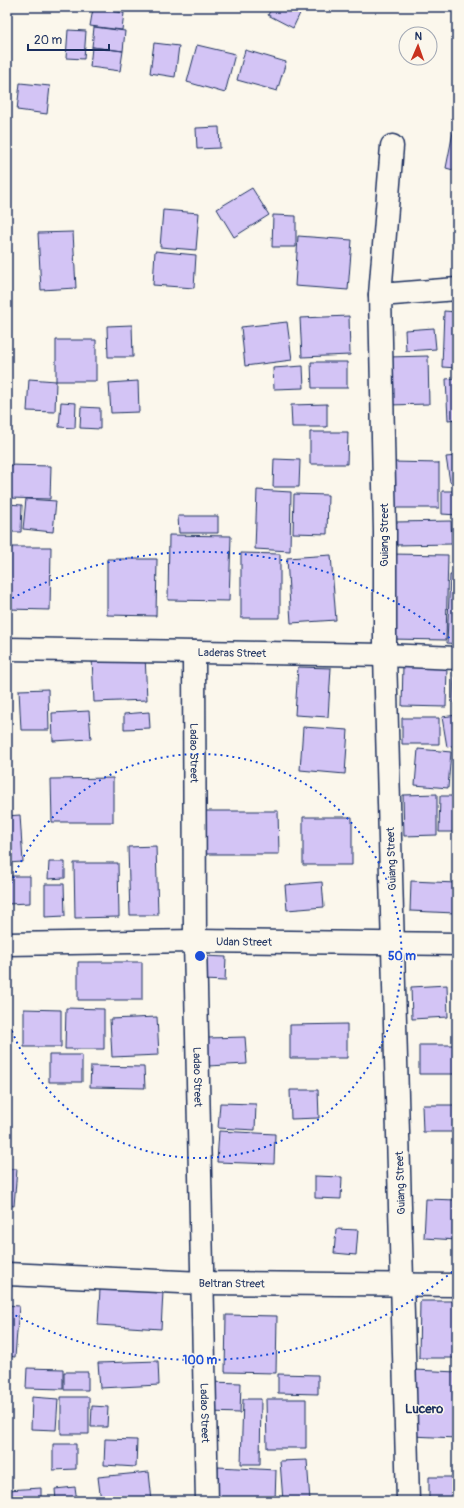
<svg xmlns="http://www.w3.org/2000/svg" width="464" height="1508" font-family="Pangolin,sans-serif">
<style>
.building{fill:#d3c4f5;stroke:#1b2f5e}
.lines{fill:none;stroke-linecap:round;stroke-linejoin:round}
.street-casing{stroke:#1b2f5e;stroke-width:25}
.street{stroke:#fbf7ec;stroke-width:22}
.ring{fill:none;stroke:#1d4ed8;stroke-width:2;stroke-dasharray:2 4}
.labels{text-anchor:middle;stroke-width:3;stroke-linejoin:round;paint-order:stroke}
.street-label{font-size:11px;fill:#1b2f5e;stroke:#fbf7ec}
.quarter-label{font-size:13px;font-weight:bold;fill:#1b2f5e;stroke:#fbf7ec}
.centre{fill:#1d4ed8;stroke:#fbf7ec;stroke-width:2}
.ring-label{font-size:12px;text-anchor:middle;font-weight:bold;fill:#1d4ed8;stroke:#fbf7ec;stroke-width:3;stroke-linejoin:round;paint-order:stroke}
</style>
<rect width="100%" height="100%" fill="#fbf7ec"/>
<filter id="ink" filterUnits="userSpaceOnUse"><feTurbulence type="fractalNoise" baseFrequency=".025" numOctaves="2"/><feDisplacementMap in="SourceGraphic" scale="8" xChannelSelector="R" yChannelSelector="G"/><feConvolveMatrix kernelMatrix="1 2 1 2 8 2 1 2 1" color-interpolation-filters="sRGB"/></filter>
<g filter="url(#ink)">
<path class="building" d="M 272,7 L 303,7 L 293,28 L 268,15 Z
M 93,9 L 124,13 L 122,30 L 90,26 Z
M 94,27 L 125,31 L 123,51 L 92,47 Z
M 68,30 L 86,31 L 84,59 L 66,58 Z
M 154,43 L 179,46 L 175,77 L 150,73 Z
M 197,45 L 235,54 L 225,93 L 187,82 Z
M 92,47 L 123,51 L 120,71 L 90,67 Z
M 245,50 L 286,62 L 277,91 L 237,80 Z
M 20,83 L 50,86 L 47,114 L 17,110 Z
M 455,122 L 457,122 L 457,171 L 446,168 Z
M 219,127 L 220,148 L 197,149 L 196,128 Z
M 252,188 L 269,215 L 234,237 L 217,209 Z
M 163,210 L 199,213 L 196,250 L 160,247 Z
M 273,215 L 296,216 L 296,247 L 272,247 Z
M 73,232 L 76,288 L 41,290 L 38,233 Z
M 298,236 L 352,240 L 348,290 L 295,286 Z
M 155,251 L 196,255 L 194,288 L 153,285 Z
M 444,311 L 457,312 L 457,368 L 442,367 Z
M 349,316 L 350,355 L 302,357 L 300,318 Z
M 287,322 L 292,360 L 245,366 L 241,327 Z
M 132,325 L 133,357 L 108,357 L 107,326 Z
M 434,328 L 436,349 L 406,351 L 405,330 Z
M 56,340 L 96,340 L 96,381 L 56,381 Z
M 428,356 L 429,404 L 389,405 L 388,357 Z
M 311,362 L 347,362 L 347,388 L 312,388 Z
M 303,366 L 304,388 L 274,389 L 273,368 Z
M 457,378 L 457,419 L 448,420 L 446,379 Z
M 29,379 L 56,381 L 55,412 L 27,411 Z
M 138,381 L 139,412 L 111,413 L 109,383 Z
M 61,402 L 76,403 L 75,428 L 59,427 Z
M 327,404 L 327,427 L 292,427 L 291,405 Z
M 81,407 L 100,408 L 100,429 L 80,428 Z
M 310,432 L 348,432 L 347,464 L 310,464 Z
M 457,456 L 457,481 L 450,482 L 446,457 Z
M 274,459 L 300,460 L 299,487 L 273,487 Z
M 393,462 L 439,463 L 439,508 L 393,508 Z
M 7,465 L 51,466 L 50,499 L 7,498 Z
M 257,490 L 291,492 L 290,551 L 255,549 Z
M 442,491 L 457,491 L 457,515 L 442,514 Z
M 294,494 L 328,495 L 327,534 L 293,533 Z
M 26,499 L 56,501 L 53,532 L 23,529 Z
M 7,504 L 22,505 L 21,532 L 7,532 Z
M 178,516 L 218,516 L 218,533 L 179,533 Z
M 451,521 L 452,544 L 396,545 L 395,522 Z
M 169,535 L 231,536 L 229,601 L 168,600 Z
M 7,547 L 51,547 L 50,610 L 7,609 Z
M 241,553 L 280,554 L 280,618 L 241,618 Z
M 392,554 L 448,555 L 446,640 L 390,639 Z
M 331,555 L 336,620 L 291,623 L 287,558 Z
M 107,559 L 157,559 L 156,616 L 107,615 Z
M 450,575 L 457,575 L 457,644 L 447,643 Z
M 145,655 L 147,700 L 94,702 L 92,658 Z
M 403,665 L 447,666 L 446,707 L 402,706 Z
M 298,667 L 331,668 L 328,717 L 295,715 Z
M 454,667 L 457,667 L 457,703 L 453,703 Z
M 48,689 L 49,730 L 21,730 L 19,690 Z
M 89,711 L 91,739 L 53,741 L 52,713 Z
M 149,712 L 150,728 L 124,729 L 124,714 Z
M 457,715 L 457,745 L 447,747 L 442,717 Z
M 402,718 L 439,718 L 439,744 L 402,744 Z
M 303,727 L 348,730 L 345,774 L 300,770 Z
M 418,749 L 451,752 L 448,788 L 415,785 Z
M 113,778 L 113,822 L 52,822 L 51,779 Z
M 437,794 L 437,835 L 404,836 L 403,795 Z
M 440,796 L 457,796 L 457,832 L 439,832 Z
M 205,811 L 278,811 L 279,854 L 205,854 Z
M 20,815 L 23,862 L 7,863 L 7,816 Z
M 303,817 L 352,817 L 352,865 L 303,865 Z
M 156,846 L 158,915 L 130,915 L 128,847 Z
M 49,862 L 65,862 L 65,878 L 48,879 Z
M 74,863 L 118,863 L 119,917 L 75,918 Z
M 7,876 L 30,876 L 30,903 L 7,904 Z
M 411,881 L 456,883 L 455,913 L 410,911 Z
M 322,882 L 324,907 L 287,910 L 285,885 Z
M 45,884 L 64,884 L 65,916 L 45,917 Z
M 204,956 L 226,957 L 225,981 L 203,980 Z
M 78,962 L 142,962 L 142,1000 L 78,1000 Z
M 447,985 L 448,1017 L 412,1019 L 411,987 Z
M 66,1008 L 104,1009 L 104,1049 L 65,1049 Z
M 24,1009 L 61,1010 L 61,1047 L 24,1047 Z
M 157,1017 L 159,1055 L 112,1057 L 110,1019 Z
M 347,1024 L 347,1058 L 290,1058 L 290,1025 Z
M 245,1037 L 247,1064 L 208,1066 L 207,1038 Z
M 419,1045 L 457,1045 L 457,1074 L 419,1074 Z
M 49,1055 L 82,1055 L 82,1082 L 49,1082 Z
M 91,1066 L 144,1067 L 145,1088 L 90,1087 Z
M 290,1090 L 318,1090 L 319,1118 L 291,1119 Z
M 220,1103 L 256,1104 L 255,1130 L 218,1128 Z
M 422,1105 L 457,1105 L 457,1132 L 423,1132 Z
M 219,1131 L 275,1134 L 274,1164 L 217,1162 Z
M 7,1169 L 17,1169 L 14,1206 L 7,1205 Z
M 315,1176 L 342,1177 L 341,1199 L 315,1198 Z
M 426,1199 L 457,1200 L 457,1240 L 424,1238 Z
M 336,1229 L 358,1230 L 356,1255 L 334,1253 Z
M 100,1289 L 163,1292 L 161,1329 L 98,1325 Z
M 420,1301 L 457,1301 L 457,1358 L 419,1358 Z
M 7,1305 L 19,1306 L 15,1357 L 7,1356 Z
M 226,1315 L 277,1316 L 276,1373 L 225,1372 Z
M 158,1361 L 159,1385 L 100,1388 L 98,1363 Z
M 27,1368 L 63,1369 L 63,1389 L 26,1388 Z
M 414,1370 L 457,1372 L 457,1438 L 411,1436 Z
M 64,1372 L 88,1372 L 88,1390 L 64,1390 Z
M 278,1374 L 318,1375 L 318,1394 L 278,1393 Z
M 211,1382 L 241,1383 L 240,1413 L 210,1412 Z
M 32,1397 L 58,1399 L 56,1430 L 31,1429 Z
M 61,1397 L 89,1397 L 89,1434 L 61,1434 Z
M 243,1399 L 261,1399 L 260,1464 L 241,1464 Z
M 266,1399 L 306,1399 L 306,1448 L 267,1448 Z
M 92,1406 L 108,1407 L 107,1427 L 91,1427 Z
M 105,1439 L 137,1440 L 136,1467 L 104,1465 Z
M 53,1444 L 76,1444 L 76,1469 L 53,1470 Z
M 307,1460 L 310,1501 L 283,1501 L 280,1461 Z
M 218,1467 L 276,1470 L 275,1501 L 217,1501 Z
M 149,1472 L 152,1501 L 101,1501 L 98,1477 Z
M 429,1477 L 457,1477 L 457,1501 L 429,1501 Z
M 75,1487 L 77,1501 L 56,1501 L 55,1489 Z
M 41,1488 L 41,1501 L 8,1501 L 7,1490 Z"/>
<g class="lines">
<g class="street-casing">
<g id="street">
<path d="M 380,295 L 392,146"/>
<path id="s1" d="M 7,649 L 385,655 L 457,658"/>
<path id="s2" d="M 194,652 L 195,941 L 207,1501"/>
<path id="s3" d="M 7,944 L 195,941 L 457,944"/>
<path id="s4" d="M 7,1274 L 202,1283 L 457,1285"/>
<path d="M 408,1501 L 385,655 L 385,532 L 380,295 L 457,289"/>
</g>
</g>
<use href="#street" class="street"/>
</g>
</g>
<g class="ring">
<path d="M7 895A202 202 0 1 1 7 1017"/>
<path d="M457 1268A404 404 0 0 1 7 1311M7 601A404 404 0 0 1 457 644"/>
</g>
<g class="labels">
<g class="street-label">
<text transform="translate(384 535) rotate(-90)" y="4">Guiang Street</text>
<text dy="4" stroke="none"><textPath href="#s1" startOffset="225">Laderas Street</textPath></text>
<text dy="4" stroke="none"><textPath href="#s2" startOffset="101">Ladao Street</textPath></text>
<text transform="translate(391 859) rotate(-92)" y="4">Guiang Street</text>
<text dy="4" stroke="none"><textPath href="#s3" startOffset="237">Udan Street</textPath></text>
<text dy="4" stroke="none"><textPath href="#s2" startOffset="425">Ladao Street</textPath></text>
<text transform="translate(400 1183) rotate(-92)" y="4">Guiang Street</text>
<text dy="4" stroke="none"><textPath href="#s4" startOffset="225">Beltran Street</textPath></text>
<text dy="4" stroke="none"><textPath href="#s2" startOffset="761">Ladao Street</textPath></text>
</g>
<g class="quarter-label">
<text x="424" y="1413">Lucero</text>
</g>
</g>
<circle cx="200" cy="956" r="6" class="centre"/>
<g class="ring-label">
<text x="402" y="960">50 m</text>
<text x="200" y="1364">100 m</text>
</g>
<rect width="464" height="1508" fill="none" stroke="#fbf7ec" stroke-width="24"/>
<rect x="12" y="12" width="440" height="1484" fill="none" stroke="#1b2f5e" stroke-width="1.5" filter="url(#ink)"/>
<g transform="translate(418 46) rotate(2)"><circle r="19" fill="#fbf7ec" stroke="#a1a7b3"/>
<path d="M0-3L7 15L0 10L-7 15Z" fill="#c8321e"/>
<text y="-6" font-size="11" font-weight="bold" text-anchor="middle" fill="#1b2f5e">N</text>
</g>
<path d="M28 44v6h81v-6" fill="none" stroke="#1b2f5e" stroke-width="2"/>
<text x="34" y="44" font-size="12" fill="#1b2f5e" stroke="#fbf7ec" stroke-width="3" paint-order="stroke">20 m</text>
</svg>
